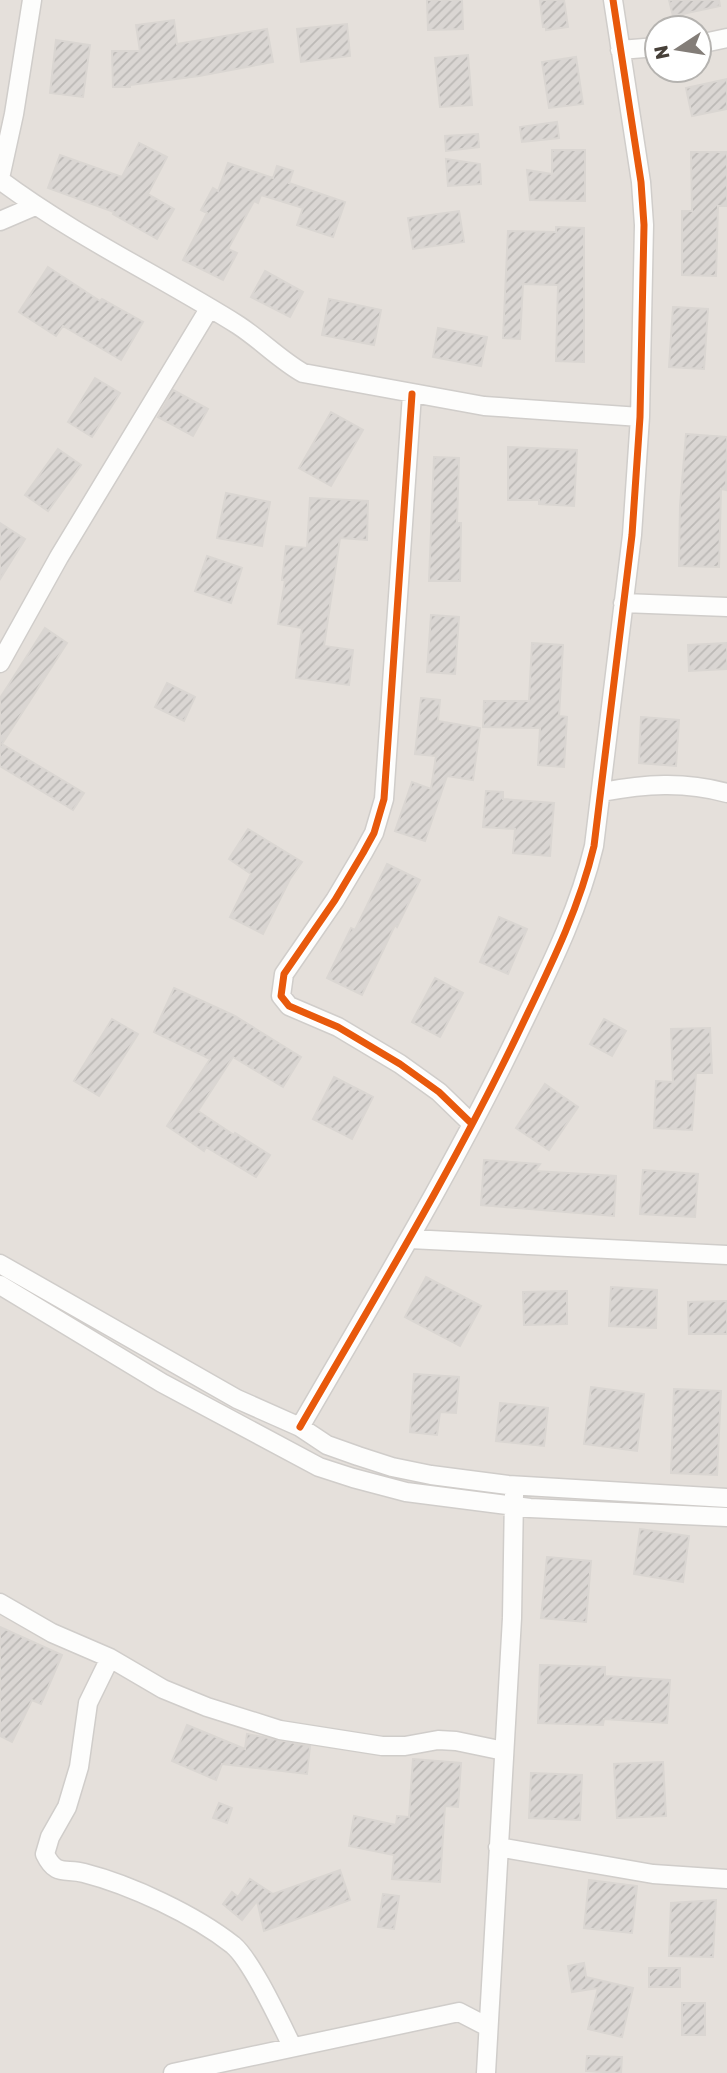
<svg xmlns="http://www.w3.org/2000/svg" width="727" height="2073" font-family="Rubik,sans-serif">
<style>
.residential{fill:#e5e0db;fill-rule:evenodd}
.building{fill:url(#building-hatch);stroke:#dad6d2;stroke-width:2}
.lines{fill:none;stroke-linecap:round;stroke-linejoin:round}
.street-casing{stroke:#d0cdca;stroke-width:21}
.street{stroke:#fdfdfc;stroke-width:18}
.cycleway-casing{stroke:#fff;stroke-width:11}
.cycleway{stroke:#e8590c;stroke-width:7}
</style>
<defs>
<pattern id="building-hatch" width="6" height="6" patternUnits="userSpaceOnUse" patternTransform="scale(1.75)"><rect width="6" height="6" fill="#dad6d3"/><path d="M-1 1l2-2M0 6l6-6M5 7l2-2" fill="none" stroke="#bcb9b6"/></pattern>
</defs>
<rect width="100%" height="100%" fill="#f2efec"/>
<path class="residential" d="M 0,0 L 727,0 L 727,2073 L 0,2073 ZM 657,28 L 699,28 L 699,70 L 657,70 Z"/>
<path class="building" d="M 427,0 L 462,0 L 463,29 L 428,30 Z
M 540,0 L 564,0 L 568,27 L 546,30 L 546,27 L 543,27 Z
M 669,0 L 719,0 L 720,6 L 673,16 Z
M 174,20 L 177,44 L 267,29 L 273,62 L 199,76 L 130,85 L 130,87 L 113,87 L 112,51 L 140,51 L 136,25 Z
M 347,24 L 350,56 L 301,62 L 297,29 Z
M 56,40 L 90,45 L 83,97 L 50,93 Z
M 468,55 L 472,105 L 440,107 L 435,58 Z
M 576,57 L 583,104 L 549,108 L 542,62 Z
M 727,79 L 727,109 L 692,116 L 686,88 Z
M 557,122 L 559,138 L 522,142 L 520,127 Z
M 478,134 L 479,147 L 446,151 L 445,136 Z
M 139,143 L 167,157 L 148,194 L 174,209 L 157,239 L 113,214 L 114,212 L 48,188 L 60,155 L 122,177 Z
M 552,150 L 585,150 L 585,201 L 530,200 L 527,170 L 552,174 Z
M 691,152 L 727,152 L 727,206 L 718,206 L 716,276 L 682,275 L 682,211 L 692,211 Z
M 446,159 L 480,164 L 481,184 L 448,186 Z
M 228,163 L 273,178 L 277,166 L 293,171 L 289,183 L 345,202 L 333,237 L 297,225 L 303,208 L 261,195 L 258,203 L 254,201 L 228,249 L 237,253 L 223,280 L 183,260 L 207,213 L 201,210 L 213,188 L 218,191 Z
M 459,211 L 464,242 L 413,249 L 408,218 Z
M 556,227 L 584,228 L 584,362 L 556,361 L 558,285 L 523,284 L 520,339 L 503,338 L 508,231 L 556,232 Z
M 48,267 L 100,301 L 102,299 L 143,322 L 121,360 L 63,326 L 56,336 L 19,312 Z
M 265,271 L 303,292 L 290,317 L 251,297 Z
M 329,299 L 381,310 L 374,345 L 322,335 Z
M 673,307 L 708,309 L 704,369 L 669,367 Z
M 438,328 L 487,337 L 481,366 L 433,357 Z
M 95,378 L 120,393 L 92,437 L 68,422 Z
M 173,390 L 208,409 L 193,436 L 158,417 Z
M 331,412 L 363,430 L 331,486 L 299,468 Z
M 686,434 L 727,437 L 726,490 L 721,489 L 719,567 L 679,566 L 680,506 Z
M 508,447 L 577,450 L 574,506 L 539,504 L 539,500 L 508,500 Z
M 58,449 L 81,465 L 48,511 L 25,495 Z
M 434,457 L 459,458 L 457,523 L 461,523 L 460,581 L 429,581 Z
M 226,493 L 270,502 L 262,546 L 217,538 Z
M 310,498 L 368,501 L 367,540 L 340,538 L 324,646 L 353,650 L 349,685 L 296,678 L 302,628 L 278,624 L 285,580 L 282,580 L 286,546 L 307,548 Z
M 0,523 L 25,539 L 0,579 Z
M 207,556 L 242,568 L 231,603 L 195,591 Z
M 431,615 L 459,617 L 455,674 L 427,672 Z
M 45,628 L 67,643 L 2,744 L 84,793 L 73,810 L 0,766 L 0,698 Z
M 532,643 L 563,645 L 559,716 L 567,717 L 564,767 L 538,765 L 540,728 L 483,727 L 484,701 L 529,701 Z
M 727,643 L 727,669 L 689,671 L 688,645 Z
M 167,683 L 195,697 L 184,721 L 155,707 Z
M 421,698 L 440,700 L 438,721 L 480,728 L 473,780 L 447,776 L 425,841 L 395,831 L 412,782 L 431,789 L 436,756 L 415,754 Z
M 641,717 L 679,720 L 676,766 L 639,763 Z
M 486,791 L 503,792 L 503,799 L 554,803 L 550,856 L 513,853 L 515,829 L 483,827 Z
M 248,829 L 302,862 L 290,879 L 263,934 L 230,917 L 251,874 L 229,859 Z
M 387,864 L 420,880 L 397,927 L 395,925 L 362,995 L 327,978 L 351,928 L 355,930 Z
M 499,917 L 527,929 L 508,974 L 480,962 Z
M 435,978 L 463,993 L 440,1037 L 412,1022 Z
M 174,988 L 235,1016 L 301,1057 L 283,1087 L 233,1057 L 198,1111 L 234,1135 L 235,1133 L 270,1155 L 256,1177 L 206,1147 L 204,1151 L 167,1126 L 210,1059 L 154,1032 Z
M 112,1019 L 138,1034 L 99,1096 L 74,1081 Z
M 604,1019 L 626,1031 L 612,1056 L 590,1044 Z
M 710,1028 L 712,1073 L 696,1073 L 692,1130 L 654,1128 L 656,1081 L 673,1082 L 671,1029 Z
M 334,1077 L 373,1097 L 352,1139 L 313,1119 Z
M 545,1084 L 578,1107 L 549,1150 L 516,1128 Z
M 484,1160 L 540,1164 L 535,1171 L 616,1176 L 614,1216 L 481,1205 Z
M 643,1170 L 698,1174 L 695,1217 L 640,1214 Z
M 426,1277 L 481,1306 L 460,1346 L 405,1317 Z
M 611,1287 L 657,1290 L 656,1328 L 609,1326 Z
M 567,1291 L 567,1324 L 524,1325 L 523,1292 Z
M 727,1301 L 727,1334 L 689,1334 L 688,1302 Z
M 414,1374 L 459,1377 L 456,1413 L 440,1412 L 437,1435 L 410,1432 Z
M 591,1387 L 644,1394 L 637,1451 L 584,1444 Z
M 674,1389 L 721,1391 L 717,1475 L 671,1473 Z
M 500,1403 L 548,1408 L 544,1446 L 496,1441 Z
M 640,1529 L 689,1536 L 683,1582 L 634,1574 Z
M 547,1557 L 591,1561 L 586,1622 L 541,1618 Z
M 0,1627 L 62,1655 L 41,1704 L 32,1700 L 12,1742 L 0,1736 Z
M 540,1665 L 605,1667 L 605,1676 L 670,1680 L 667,1723 L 604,1719 L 603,1725 L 538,1723 Z
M 187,1725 L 245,1749 L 247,1734 L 310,1746 L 307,1774 L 222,1764 L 216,1780 L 172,1761 Z
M 413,1759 L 461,1763 L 458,1807 L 445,1806 L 440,1882 L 392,1879 L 394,1855 L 349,1846 L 354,1816 L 396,1825 L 397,1816 L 409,1817 Z
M 663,1762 L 666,1816 L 617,1818 L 614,1764 Z
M 531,1773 L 582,1775 L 580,1820 L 529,1818 Z
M 219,1803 L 232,1808 L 227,1823 L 213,1818 Z
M 340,1870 L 350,1900 L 264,1931 L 257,1901 L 242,1920 L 223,1904 L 232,1892 L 238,1897 L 250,1879 L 273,1894 Z
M 589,1880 L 637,1886 L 632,1933 L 584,1928 Z
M 383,1894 L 399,1896 L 394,1929 L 378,1927 Z
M 716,1900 L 713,1957 L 669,1956 L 671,1903 Z
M 584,1963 L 586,1977 L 633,1988 L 622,2037 L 588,2029 L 598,1988 L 572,1992 L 568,1966 Z
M 649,1968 L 680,1968 L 680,1987 L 649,1987 Z
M 682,2003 L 705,2003 L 705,2035 L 682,2035 Z
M 587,2056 L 622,2057 L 621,2073 L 586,2071 Z"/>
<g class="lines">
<g class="street-casing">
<path id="street" d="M 699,44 L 727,38
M 620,50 L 657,47
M 0,178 L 14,114 L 32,0
M 0,180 C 75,236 160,276 238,325 C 261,340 280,360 303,373 L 484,406 L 640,417
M 0,221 L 35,206
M 412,394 L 384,799 L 374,833 L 363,853 L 335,900 L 284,974 L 281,996 L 289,1006 L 338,1027 L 400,1064 L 439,1092 L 472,1124
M 623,603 L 727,607
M 0,663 L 59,557 L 209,309
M 602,792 C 645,784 684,781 727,793
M 410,1239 L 727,1255
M 0,1264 L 237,1399 L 300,1427 L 327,1445 L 358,1456 L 392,1467 L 431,1475 L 508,1485 L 727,1498
M 0,1285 L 162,1383 L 319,1467 L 353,1478 L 406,1492 L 530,1508 L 727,1517
M 300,1427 C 377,1294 457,1162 523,1023 C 551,965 579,909 594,846 L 632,535 L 640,417 L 644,225 L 641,182 L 613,0
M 0,1603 L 52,1633 L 110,1658 L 163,1689 L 207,1707 L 280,1730 L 382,1746 L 405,1746 L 438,1740 L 456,1741 L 504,1751
M 110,1658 L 88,1703 L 79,1767 L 67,1807 L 50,1837 L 45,1854 C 56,1877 65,1868 84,1873 C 131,1885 195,1915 233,1945 C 252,1961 280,2022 292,2046
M 498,1847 L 653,1874 L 727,1879
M 173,2073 L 459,2012 L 488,2027
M 486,2073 L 512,1618 L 514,1495"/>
</g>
<use href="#street" class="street"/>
<g class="cycleway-casing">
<path id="cycleway" d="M 412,394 L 384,799 L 374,833 L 363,853 L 335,900 L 284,974 L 281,996 L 289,1006 L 338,1027 L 400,1064 L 439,1092 L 472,1124
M 300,1427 C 377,1294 457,1162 523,1023 C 551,965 579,909 594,846 L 632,535 L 640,417 L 644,225 L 641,182 L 613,0"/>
</g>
<use href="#cycleway" class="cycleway"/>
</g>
<g transform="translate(678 49) rotate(258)"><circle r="33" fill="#ffffff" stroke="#b5b3b0" stroke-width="2"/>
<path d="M0-5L12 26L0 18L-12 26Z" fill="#837d78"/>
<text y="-10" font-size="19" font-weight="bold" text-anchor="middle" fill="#474039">N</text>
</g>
</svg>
